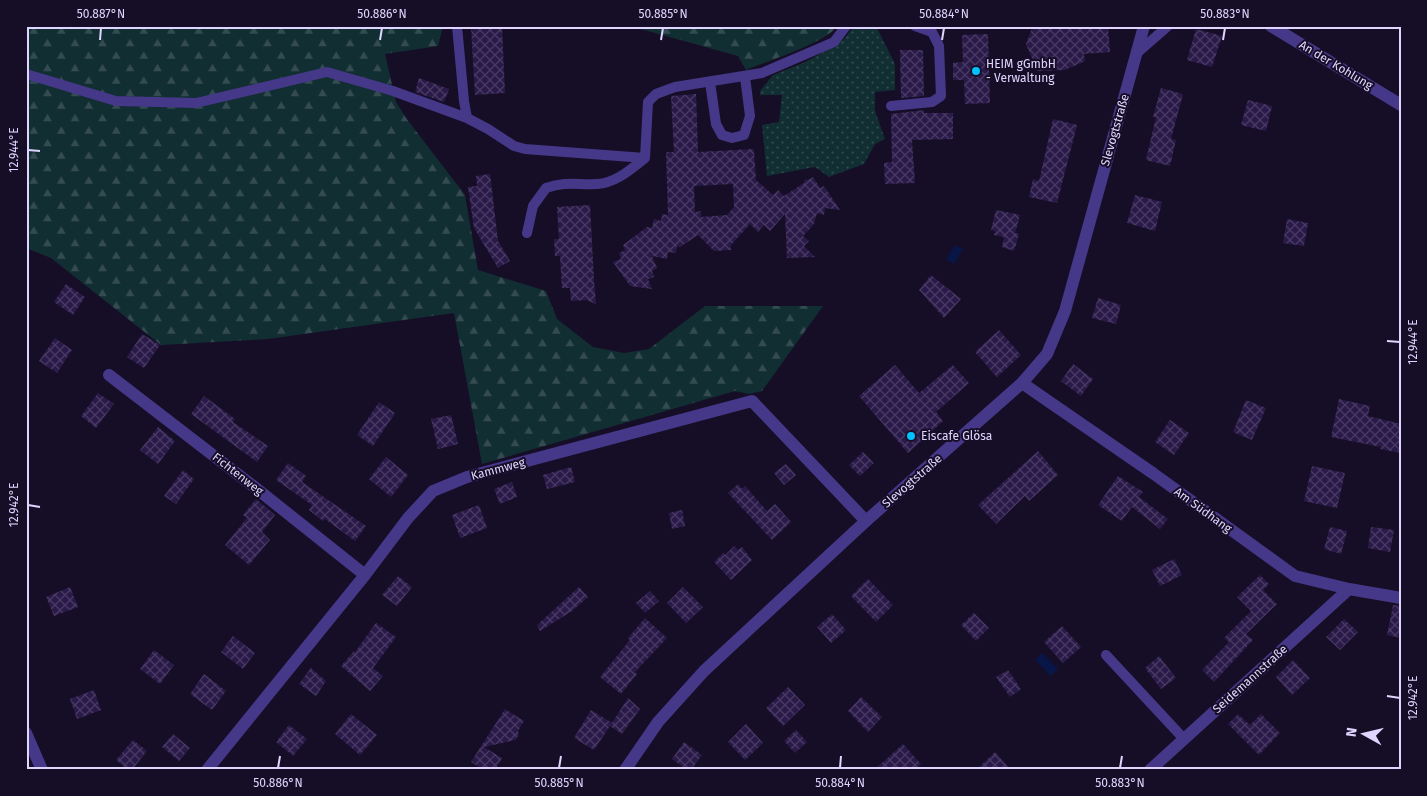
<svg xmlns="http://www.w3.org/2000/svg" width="1427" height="796" font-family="'Fira Sans',sans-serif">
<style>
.forest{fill:url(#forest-firs)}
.park{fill:url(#park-dots)}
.water{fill:#081647}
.building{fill:url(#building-cross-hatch);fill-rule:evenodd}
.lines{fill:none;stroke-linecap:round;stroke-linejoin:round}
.service{stroke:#463888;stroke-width:10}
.minor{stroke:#463888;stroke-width:12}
.tertiary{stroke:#463888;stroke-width:12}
.ticks{fill:none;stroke:#e0d5ff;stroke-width:2}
.poi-dot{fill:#01c1ff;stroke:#160e27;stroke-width:2}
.labels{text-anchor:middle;stroke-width:4;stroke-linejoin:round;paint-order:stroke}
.poi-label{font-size:12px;fill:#e0d5ff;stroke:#160e27;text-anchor:start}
.street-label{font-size:12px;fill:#e0d5ff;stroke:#160e27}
.neatline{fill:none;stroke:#e0d5ff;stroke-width:2}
.ticks-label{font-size:12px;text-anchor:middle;fill:#e0d5ff}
</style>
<defs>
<pattern id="forest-firs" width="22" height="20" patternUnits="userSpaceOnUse" patternTransform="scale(1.25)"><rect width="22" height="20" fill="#112e32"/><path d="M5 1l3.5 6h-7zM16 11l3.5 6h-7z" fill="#334b51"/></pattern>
<pattern id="park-dots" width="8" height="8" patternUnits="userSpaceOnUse" patternTransform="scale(1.25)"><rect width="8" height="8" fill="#112e32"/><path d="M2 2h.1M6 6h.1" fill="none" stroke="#334b51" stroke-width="1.8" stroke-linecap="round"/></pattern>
<pattern id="building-cross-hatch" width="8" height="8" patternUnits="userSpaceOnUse" patternTransform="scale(1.25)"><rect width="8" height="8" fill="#2a1a49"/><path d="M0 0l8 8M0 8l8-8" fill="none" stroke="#493a64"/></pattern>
</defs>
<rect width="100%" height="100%" fill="#160e27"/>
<path class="forest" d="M 26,26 L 443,26 L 438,46 L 385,54 L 396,102 L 406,118 L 465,195 L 478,270 L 546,291 L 557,319 L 593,347 L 624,353 L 649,349 L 705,306 L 823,306 L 762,391 L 749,394 L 735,391 L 482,464 L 454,313 L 268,339 L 161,345 L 51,258 L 26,248 Z
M 630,26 L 837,26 C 828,42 765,62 746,70 L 738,56 Z"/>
<path class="park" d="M 854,26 L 876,26 L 895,64 L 895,90 L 875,92 L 875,111 L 885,139 L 875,144 L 864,164 L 829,177 L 815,167 L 767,176 L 762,125 L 779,122 L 782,95 L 760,95 L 760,91 L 773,75 L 803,63 L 829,49 L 844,39 Z"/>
<path class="water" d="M 955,245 L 963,249 L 954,264 L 946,259 Z
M 1042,653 L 1058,669 L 1051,676 L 1035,660 Z"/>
<path class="building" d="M 487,26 L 502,26 L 505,93 L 475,95 L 471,27 Z
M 1033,26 L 1108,26 L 1110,52 L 1084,54 L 1085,61 L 1065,70 L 1037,71 L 1026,44 Z
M 1196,29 L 1222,36 L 1212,67 L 1187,60 Z
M 988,34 L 990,103 L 965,104 L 964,80 L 953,80 L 953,63 L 963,62 L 962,35 Z
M 900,50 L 923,50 L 924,96 L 901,98 Z
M 419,78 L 449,89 L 444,102 L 415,92 Z
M 1161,88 L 1183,94 L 1171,139 L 1176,140 L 1170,166 L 1146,160 L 1156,117 L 1153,117 Z
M 696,94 L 698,152 L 753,149 L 754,151 L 756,180 L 773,195 L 778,190 L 784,196 L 804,183 L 805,179 L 808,180 L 813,177 L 820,188 L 824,186 L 840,210 L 825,208 L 824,215 L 817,213 L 814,224 L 803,236 L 809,241 L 804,246 L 815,257 L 787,258 L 785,214 L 770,231 L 764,225 L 758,232 L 750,224 L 731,245 L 731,250 L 714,251 L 698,235 L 680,247 L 677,246 L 676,253 L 668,252 L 667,259 L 652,256 L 657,268 L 652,271 L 654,277 L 648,279 L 652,289 L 630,286 L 613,262 L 621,259 L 619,253 L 625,250 L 623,245 L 647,227 L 652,228 L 654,219 L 661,221 L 662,214 L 668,215 L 666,154 L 667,152 L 674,152 L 671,96 ZM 733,184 L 734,207 L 727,215 L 701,217 L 701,211 L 695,212 L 694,186 Z
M 1248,100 L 1272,106 L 1266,131 L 1241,125 Z
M 924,110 L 924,113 L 953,113 L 953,139 L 912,140 L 915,183 L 885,184 L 884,163 L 892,162 L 891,114 Z
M 1053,119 L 1077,125 L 1057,203 L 1029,197 L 1033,179 L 1039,181 Z
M 490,174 L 498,241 L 510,261 L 498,268 L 474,228 L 468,187 L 477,186 L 476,176 Z
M 1135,195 L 1162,202 L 1155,231 L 1127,223 Z
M 590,205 L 594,280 L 596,304 L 586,300 L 571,301 L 570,288 L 562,288 L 560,256 L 555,256 L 554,239 L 559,239 L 557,207 Z
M 996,210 L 1020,215 L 1015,233 L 1019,234 L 1014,251 L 1002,247 L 1004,237 L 994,235 L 995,231 L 991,230 Z
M 1287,219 L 1308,223 L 1304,246 L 1283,243 Z
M 931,275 L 961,299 L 944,318 L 919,290 Z
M 66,284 L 85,297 L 73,315 L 54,302 Z
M 1098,298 L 1121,305 L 1116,324 L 1092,318 Z
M 999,330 L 1021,355 L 997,377 L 975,352 Z
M 142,334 L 160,345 L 144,368 L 127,357 Z
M 55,338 L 72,350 L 57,373 L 39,361 Z
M 1073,364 L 1093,379 L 1081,396 L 1061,381 Z
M 895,365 L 919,393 L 953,365 L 969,383 L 936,412 L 943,421 L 908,453 L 859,396 Z
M 98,393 L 114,404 L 96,428 L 81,416 Z
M 204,396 L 235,419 L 233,422 L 268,446 L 257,462 L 191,414 Z
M 1339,399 L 1370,406 L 1368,416 L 1401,424 L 1401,453 L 1380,449 L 1381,447 L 1331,437 Z
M 1246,400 L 1266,408 L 1252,440 L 1233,432 Z
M 379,402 L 395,413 L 373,446 L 357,435 Z
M 451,415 L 458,444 L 438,449 L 431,419 Z
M 1170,420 L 1189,433 L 1174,455 L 1155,442 Z
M 158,427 L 175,441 L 158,464 L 140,450 Z
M 1038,451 L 1058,475 L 1029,501 L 1025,496 L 996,524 L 978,505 Z
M 863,452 L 874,463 L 860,476 L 849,465 Z
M 386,457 L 408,475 L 391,497 L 369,479 Z
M 288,463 L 306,476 L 302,482 L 366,526 L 355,541 L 325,519 L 323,521 L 309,510 L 312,505 L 276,480 Z
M 786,464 L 796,475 L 784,485 L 774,473 Z
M 1312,466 L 1345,473 L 1337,508 L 1304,501 Z
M 571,467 L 575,482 L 547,489 L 543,475 Z
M 183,470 L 194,479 L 176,504 L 164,496 Z
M 1118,476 L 1143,492 L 1139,497 L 1168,519 L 1160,529 L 1132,507 L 1122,521 L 1098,505 Z
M 512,482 L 517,497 L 500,504 L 494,489 Z
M 738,484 L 742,489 L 745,486 L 767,511 L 775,504 L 791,522 L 772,540 L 728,493 Z
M 256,499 L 275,515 L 262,532 L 270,540 L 249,565 L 225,545 L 247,518 L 243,515 Z
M 479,505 L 487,528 L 460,538 L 452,515 Z
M 682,510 L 685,526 L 672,529 L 669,513 Z
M 1330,527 L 1347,531 L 1341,554 L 1324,549 Z
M 1371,527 L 1394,530 L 1390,552 L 1368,548 Z
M 734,546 L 738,550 L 742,547 L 752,560 L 731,580 L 714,562 L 723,553 L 725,555 Z
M 1174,559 L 1182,575 L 1160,586 L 1152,570 Z
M 1260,575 L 1269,584 L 1263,590 L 1277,604 L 1246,634 L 1253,640 L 1214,682 L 1202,670 L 1229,642 L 1224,638 L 1251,611 L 1237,597 Z
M 398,576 L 412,587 L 397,606 L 382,595 Z
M 868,579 L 893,605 L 876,622 L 851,596 Z
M 70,587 L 78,607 L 54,616 L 46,597 Z
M 579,587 L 588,597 L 572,611 L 540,631 L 537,625 Z
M 683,587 L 703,607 L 686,623 L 667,603 Z
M 650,591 L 659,601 L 645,613 L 636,603 Z
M 1393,605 L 1401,606 L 1401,638 L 1387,635 Z
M 974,613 L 989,628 L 976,641 L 961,625 Z
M 832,614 L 846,630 L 831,643 L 817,627 Z
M 645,618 L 667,638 L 635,672 L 637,674 L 621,694 L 600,677 L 630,640 L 628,638 Z
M 1344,619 L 1358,632 L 1340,650 L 1326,637 Z
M 376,623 L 396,637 L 373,668 L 383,676 L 370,691 L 341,666 L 354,651 L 355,652 Z
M 1062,626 L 1081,647 L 1063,663 L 1044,642 Z
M 233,636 L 255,653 L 243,669 L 221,652 Z
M 154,650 L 174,665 L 160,684 L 140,669 Z
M 1159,656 L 1176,678 L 1161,689 L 1145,668 Z
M 1293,660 L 1310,678 L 1292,695 L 1276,677 Z
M 311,668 L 326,681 L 316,696 L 299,684 Z
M 1008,670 L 1021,689 L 1010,697 L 996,677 Z
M 204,674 L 226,691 L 212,710 L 190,694 Z
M 788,687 L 805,705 L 783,726 L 766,708 Z
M 94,690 L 101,710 L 77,719 L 70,699 Z
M 861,697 L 882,717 L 868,732 L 848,711 Z
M 628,698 L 640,709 L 622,734 L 610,726 Z
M 505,709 L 524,721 L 518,731 L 519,735 L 515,740 L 484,747 L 502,758 L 495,770 L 484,770 L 471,762 Z
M 591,710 L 612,723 L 594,750 L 574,738 Z
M 351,714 L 377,735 L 360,755 L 335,734 Z
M 1238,714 L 1250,725 L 1261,714 L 1280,733 L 1259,755 L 1228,724 Z
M 746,724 L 763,743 L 745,760 L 728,742 Z
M 289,725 L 307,739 L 293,756 L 276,742 Z
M 796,730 L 807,742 L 795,753 L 784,741 Z
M 173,734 L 190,748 L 179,761 L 162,747 Z
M 133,740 L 147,751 L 132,770 L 128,770 L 116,760 Z
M 684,742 L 702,755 L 691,770 L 687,770 L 672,759 Z
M 903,744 L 921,764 L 914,770 L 874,770 Z
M 995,752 L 1011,770 L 976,770 Z"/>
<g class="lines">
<path class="service" d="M 457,26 L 464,101 L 467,118 L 488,129 L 514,146 L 525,149 L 645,158 L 648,102 L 656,94 L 675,87 L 762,73 L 834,42 L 846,26
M 1137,53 L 1168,26
M 26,74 L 116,101 L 196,103 L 327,72 L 393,91 L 467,118
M 710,82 L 716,124 L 722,135 L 732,138 L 744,135 L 750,116 L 745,77
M 891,106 L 932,102 L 941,96 L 939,46 L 932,32 L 915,26
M 527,233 L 533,206 L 546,188 C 566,181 578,185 597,184 C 616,183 631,169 645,158
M 1106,655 L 1184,739"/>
<path class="minor" d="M 1271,26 L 1401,105
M 109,375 L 257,489 L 365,575
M 1022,383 L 1154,474 L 1295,576 L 1349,589 L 1401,598
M 26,733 L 42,770
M 207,770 L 365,575 L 408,518 L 433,491 L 467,477 L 752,401 L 866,521
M 1150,770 L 1349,589"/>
<path class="tertiary" d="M 625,770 L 658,722 L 704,671 L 866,521 L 1022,383 L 1047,354 L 1065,311 L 1144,26"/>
</g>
<path class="ticks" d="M 100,40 L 101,28M 380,40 L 382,28M 661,40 L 663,28M 942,40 L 944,28M 1223,40 L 1225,28M 28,150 L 40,151M 1387,341 L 1400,342M 28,505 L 40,507M 1387,696 L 1400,698M 278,768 L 280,756M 559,768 L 561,756M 840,768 L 841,756M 1120,768 L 1122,756"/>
<g class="poi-dot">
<circle cx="976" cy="71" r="5"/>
<circle cx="911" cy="436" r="5"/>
</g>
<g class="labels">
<g class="poi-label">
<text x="986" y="68">HEIM gGmbH<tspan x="986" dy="14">- Verwaltung</tspan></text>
<text x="921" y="440">Eiscafe Glösa</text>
</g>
<g class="street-label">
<text transform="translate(1336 65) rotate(31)" y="4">An der Kohlung</text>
<text transform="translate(1115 130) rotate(-74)" y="4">Slevogtstraße</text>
<text transform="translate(498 469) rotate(-15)" y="4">Kammweg</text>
<text transform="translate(238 474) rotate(38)" y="4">Fichtenweg</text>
<text transform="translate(912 481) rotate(-41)" y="4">Slevogtstraße</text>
<text transform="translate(1203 510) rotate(36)" y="4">Am Südhang</text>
<text transform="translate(1250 679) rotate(-42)" y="4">Seidemannstraße</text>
</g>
</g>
<rect width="1427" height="796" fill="none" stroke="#160e27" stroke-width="55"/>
<g transform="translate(1364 734) rotate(278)" stroke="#160e27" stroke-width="4" paint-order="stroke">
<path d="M0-4L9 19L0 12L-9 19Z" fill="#e0d5ff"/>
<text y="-8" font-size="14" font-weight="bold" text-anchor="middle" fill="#e0d5ff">N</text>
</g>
<rect x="28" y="28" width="1372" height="740" class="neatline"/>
<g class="ticks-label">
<text x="101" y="18">50.887°N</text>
<text x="382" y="18">50.886°N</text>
<text x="663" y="18">50.885°N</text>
<text x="944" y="18">50.884°N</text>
<text x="1225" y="18">50.883°N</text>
<text transform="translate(14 150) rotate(-90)" y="4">12.944°E</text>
<text transform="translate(1413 342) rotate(-90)" y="4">12.944°E</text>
<text transform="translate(14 505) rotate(-90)" y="4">12.942°E</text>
<text transform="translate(1413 698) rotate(-90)" y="4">12.942°E</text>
<text x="278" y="787">50.886°N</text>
<text x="559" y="787">50.885°N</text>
<text x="840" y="787">50.884°N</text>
<text x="1120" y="787">50.883°N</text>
</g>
</svg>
